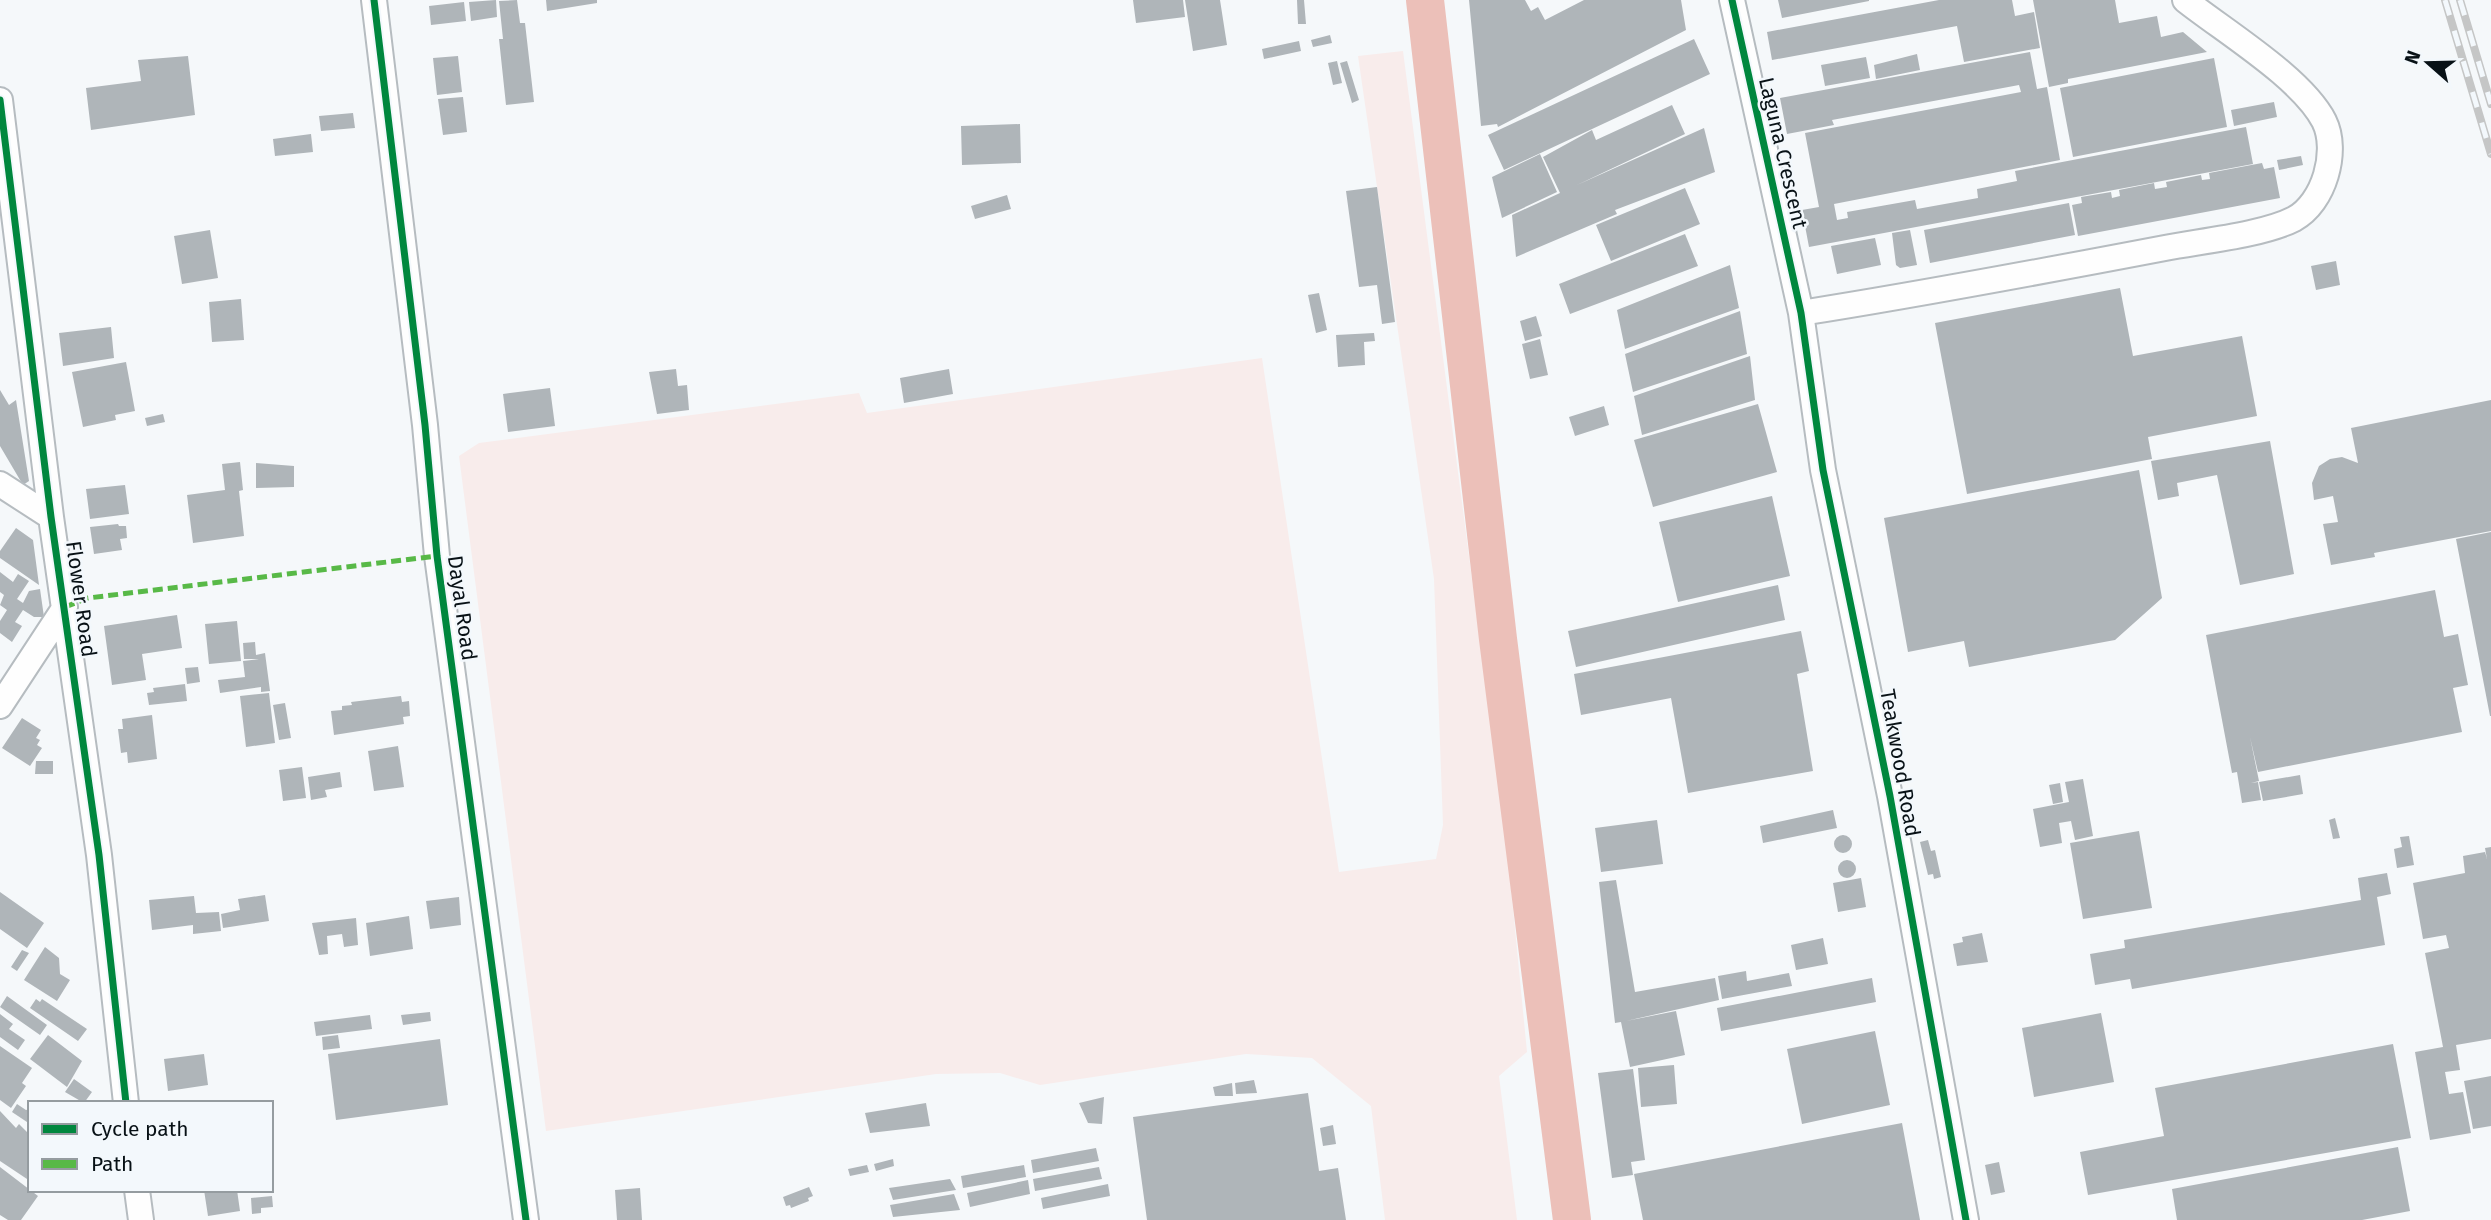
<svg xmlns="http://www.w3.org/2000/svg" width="2491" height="1220" font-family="'Fira Sans',sans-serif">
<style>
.green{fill:#f8eceb}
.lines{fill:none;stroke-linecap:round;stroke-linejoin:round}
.river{stroke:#ecc0b9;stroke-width:38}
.building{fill:#afb5b9}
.minor-casing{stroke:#b6bcc0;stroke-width:28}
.minor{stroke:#fefefe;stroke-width:24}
.rail-casing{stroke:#c5c6c6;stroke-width:8}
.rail{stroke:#f3f8fc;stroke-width:5;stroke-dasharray:16;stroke-linecap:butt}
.quiet{stroke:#58b947;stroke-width:5;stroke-dasharray:10 5;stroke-linecap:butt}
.cycleway-casing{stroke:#f3f8fc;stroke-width:11}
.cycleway{stroke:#00873e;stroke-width:7}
.labels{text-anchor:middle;stroke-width:5;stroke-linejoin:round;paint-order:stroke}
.street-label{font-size:21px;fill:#081116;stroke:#f3f8fc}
</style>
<rect width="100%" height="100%" fill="#f5f8fa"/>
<path class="green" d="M 1403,51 L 1507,847 L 1527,1052 L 1499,1076 L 1517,1220 L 1385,1220 L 1371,1106 L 1312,1058 L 1246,1054 L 1040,1085 L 1000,1073 L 936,1074 L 546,1131 L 459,456 L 479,443 L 859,393 L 867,413 L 1262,358 L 1339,872 L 1436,859 L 1443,825 L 1434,579 L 1358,56 Z"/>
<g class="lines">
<path class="river" d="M 1425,0 L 1498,639 L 1572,1220"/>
</g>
<path class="building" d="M 496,0 L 497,17 L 471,21 L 469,2 Z
M 517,0 L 520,23 L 525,23 L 534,102 L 506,105 L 499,39 L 503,39 L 499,1 Z
M 546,0 L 597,0 L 597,3 L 547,11 Z
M 1133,0 L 1183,0 L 1185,17 L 1136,23 Z
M 1185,0 L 1220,0 L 1227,45 L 1193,51 Z
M 1297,0 L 1304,0 L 1306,24 L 1298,24 Z
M 1469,0 L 1525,0 L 1531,11 L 1538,7 L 1545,20 L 1584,0 L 1681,0 L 1686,30 L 1498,127 L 1497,124 L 1481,126 Z
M 1778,0 L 1869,0 L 1869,1 L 1782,18 Z
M 1939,0 L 2012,0 L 2015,16 L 2034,12 L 2040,48 L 1964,62 L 1957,26 L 1772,60 L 1767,32 Z
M 2033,0 L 2115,0 L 2119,23 L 2157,16 L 2161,37 L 2183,32 L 2207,52 L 2068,79 L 2068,83 L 2049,87 Z
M 464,2 L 466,21 L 431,25 L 429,6 Z
M 1330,35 L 1332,43 L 1313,47 L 1311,40 Z
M 1694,39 L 1710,74 L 1504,170 L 1488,135 Z
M 1299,41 L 1301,51 L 1264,59 L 1262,49 Z
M 2030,52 L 2037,89 L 2047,87 L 2060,160 L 1834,204 L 1837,220 L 1848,218 L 1847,212 L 1915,200 L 1917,209 L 1978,198 L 1977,189 L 2017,181 L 2015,171 L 2246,127 L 2253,164 L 1809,247 L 1802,210 L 1819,207 L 1805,133 L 2021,92 L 2019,85 L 1832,120 L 1834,125 L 1787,134 L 1780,98 Z
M 1917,54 L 1920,70 L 1876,79 L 1874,65 Z
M 188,56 L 195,115 L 91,130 L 86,88 L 141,81 L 138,60 Z
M 458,56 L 462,92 L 437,95 L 433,58 Z
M 1866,57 L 1870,78 L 1825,86 L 1821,65 Z
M 2214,58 L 2227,127 L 2073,157 L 2060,88 Z
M 1337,61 L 1342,83 L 1333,85 L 1328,63 Z
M 1347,61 L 1359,100 L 1352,103 L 1340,63 Z
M 463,97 L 467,132 L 443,135 L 438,99 Z
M 2274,102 L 2277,117 L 2234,126 L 2231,110 Z
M 1672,105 L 1685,134 L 1577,185 L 1704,128 L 1715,172 L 1615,210 L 1617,214 L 1516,257 L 1512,215 L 1560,193 L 1543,157 L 1592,130 L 1596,140 Z
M 353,113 L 355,128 L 321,131 L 319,116 Z
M 1020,124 L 1021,163 L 962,165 L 961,126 Z
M 311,134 L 313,152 L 275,156 L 273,139 Z
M 1540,154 L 1557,192 L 1502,218 L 1492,177 Z
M 2301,156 L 2303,165 L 2279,170 L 2277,160 Z
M 2262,163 L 2264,169 L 2274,167 L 2280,198 L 2078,236 L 2072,205 L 2082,203 L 2081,197 L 2111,192 L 2112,198 L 2120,196 L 2119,190 L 2154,183 L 2155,189 L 2167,187 L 2166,182 L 2201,175 L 2202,180 L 2210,179 L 2209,173 Z
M 1377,187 L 1395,322 L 1382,324 L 1377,285 L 1359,287 L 1346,191 Z
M 1685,188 L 1700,224 L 1611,261 L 1596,225 Z
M 1007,195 L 1011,209 L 975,219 L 971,206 Z
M 2069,203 L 2075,235 L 1930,263 L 1924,230 Z
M 210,230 L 218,278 L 182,284 L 174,236 Z
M 1910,230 L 1917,265 L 1900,268 L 1896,265 L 1892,233 Z
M 1685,234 L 1698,266 L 1570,314 L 1559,284 Z
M 1875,238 L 1881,265 L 1837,274 L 1831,246 Z
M 2336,261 L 2340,285 L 2316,290 L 2311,266 Z
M 1730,265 L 1739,308 L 1625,349 L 1617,310 Z
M 2120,288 L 2133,356 L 2242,336 L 2257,416 L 2148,437 L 2152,459 L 1967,494 L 1935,323 Z
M 1319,293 L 1327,330 L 1316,333 L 1308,295 Z
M 241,299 L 244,340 L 212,342 L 209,302 Z
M 1740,311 L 1747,354 L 1633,392 L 1625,354 Z
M 1536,316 L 1542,336 L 1525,341 L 1520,321 Z
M 111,327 L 114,358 L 63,366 L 59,333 Z
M 1374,333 L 1375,341 L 1364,342 L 1365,365 L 1338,367 L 1336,335 Z
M 1540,339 L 1548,375 L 1530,379 L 1522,344 Z
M 1750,356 L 1755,400 L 1642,435 L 1634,396 Z
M 126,362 L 135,411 L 115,415 L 116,420 L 83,427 L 72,372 Z
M 676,369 L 678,386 L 687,385 L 689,410 L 657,414 L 649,372 Z
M 949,369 L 953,394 L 904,403 L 900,378 Z
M 550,388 L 555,426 L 508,432 L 503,394 Z
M 0,390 L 9,405 L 16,400 L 29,481 L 23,485 L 0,446 Z
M 2491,400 L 2491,531 L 2374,553 L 2375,557 L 2331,565 L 2323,524 L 2338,522 L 2333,496 L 2314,500 L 2312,483 L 2319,466 L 2330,459 L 2342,457 L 2358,463 L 2351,428 Z
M 1758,404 L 1777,472 L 1653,507 L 1634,440 Z
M 1604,406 L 1609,425 L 1575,436 L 1569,417 Z
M 163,414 L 165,422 L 147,426 L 145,418 Z
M 2270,441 L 2294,574 L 2240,585 L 2217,475 L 2177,483 L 2179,496 L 2158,500 L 2151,461 Z
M 240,462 L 243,490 L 239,491 L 244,536 L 193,543 L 187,495 L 225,490 L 222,464 Z
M 256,463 L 294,466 L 294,487 L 256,488 Z
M 2139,470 L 2162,598 L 2115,640 L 1969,667 L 1964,641 L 1908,652 L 1884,518 Z
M 125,485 L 129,514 L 90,519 L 86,489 Z
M 1772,496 L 1790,576 L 1678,602 L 1659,522 Z
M 118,524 L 119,526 L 126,526 L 127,538 L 120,539 L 122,550 L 94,554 L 90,527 Z
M 16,528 L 33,540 L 39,585 L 0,558 L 0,551 Z
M 2491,532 L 2491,716 L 2490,716 L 2456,539 Z
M 0,572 L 13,582 L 18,574 L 29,581 L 17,599 L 23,603 L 29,591 L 40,589 L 44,617 L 34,617 L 23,610 L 15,622 L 22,626 L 12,642 L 0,633 L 0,621 L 7,610 L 0,605 L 4,595 L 0,592 Z
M 1778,585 L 1785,620 L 1576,667 L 1568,631 Z
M 2435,590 L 2444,637 L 2458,634 L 2468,685 L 2453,688 L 2462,732 L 2258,772 L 2250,737 L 2259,781 L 2251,783 L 2258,782 L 2261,800 L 2242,803 L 2237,772 L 2232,773 L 2206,635 Z
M 177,615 L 182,648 L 142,654 L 146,680 L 112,685 L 104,626 Z
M 237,621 L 241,661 L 209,664 L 205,624 Z
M 1801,631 L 1809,671 L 1797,674 L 1813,771 L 1688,793 L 1671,698 L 1581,715 L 1574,674 Z
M 255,642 L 256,655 L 265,653 L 270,691 L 261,692 L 261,687 L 220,693 L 218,680 L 245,677 L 243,661 L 259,659 L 244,659 L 243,643 Z
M 198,667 L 200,682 L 187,684 L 185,668 Z
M 185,684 L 187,701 L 149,705 L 147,693 L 154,692 L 153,688 Z
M 269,693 L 275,743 L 246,747 L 240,696 Z
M 401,696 L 402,702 L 409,701 L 410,716 L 403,717 L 404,724 L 334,735 L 331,711 L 342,710 L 342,706 L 352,705 L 351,702 Z
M 285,703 L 291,738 L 279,740 L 273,705 Z
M 152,715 L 157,759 L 128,763 L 127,752 L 121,753 L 118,729 L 123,729 L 122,719 Z
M 22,718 L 41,730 L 36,738 L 40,740 L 37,745 L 42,748 L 30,766 L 2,748 Z
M 398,746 L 404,787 L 374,791 L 368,751 Z
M 36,761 L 53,761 L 53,774 L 35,774 Z
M 302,767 L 306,798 L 283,801 L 279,770 Z
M 340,772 L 342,787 L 325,790 L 327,797 L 311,800 L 308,777 Z
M 2300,775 L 2303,794 L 2263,801 L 2259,782 Z
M 2083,779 L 2093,836 L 2075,840 L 2071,821 L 2059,823 L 2062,843 L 2040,847 L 2033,809 L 2069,802 L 2065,782 Z
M 2060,783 L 2063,802 L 2053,804 L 2049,785 Z
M 1833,810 L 1837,828 L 1763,843 L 1760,826 Z
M 2335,818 L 2340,838 L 2333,839 L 2329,820 Z
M 1657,820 L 1663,864 L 1601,872 L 1595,828 Z
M 2139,831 L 2152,908 L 2083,919 L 2070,843 Z
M1834 844a9 9 0 1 1 18 0a9 9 0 1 1-18 0Z
M 2409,836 L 2414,865 L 2397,868 L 2394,849 L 2402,847 L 2400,837 Z
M 1928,840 L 1931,851 L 1935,850 L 1941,877 L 1934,879 L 1933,874 L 1928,875 L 1920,842 Z
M 2491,847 L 2491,1039 L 2456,1045 L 2460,1070 L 2445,1072 L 2449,1094 L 2463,1092 L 2471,1133 L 2430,1140 L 2415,1052 L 2443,1047 L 2425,953 L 2449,948 L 2446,935 L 2423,939 L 2413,883 L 2465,873 L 2463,856 L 2485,852 L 2487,859 L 2485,848 Z
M1838 869a9 9 0 1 1 18 0a9 9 0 1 1-18 0Z
M 2387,873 L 2391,894 L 2377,897 L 2385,945 L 2132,989 L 2130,979 L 2095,985 L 2090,954 L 2125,948 L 2124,940 L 2361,900 L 2358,878 Z
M 1861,878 L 1866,907 L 1838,912 L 1833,883 Z
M 1616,880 L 1635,992 L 1715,978 L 1719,1000 L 1626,1021 L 1676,1011 L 1685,1055 L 1630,1067 L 1621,1022 L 1615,1023 L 1599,882 Z
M 0,892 L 44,923 L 27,948 L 0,929 Z
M 265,895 L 269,921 L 223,928 L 221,914 L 240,910 L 238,899 Z
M 194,896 L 196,913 L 219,912 L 221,931 L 193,934 L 193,925 L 152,930 L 149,900 Z
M 459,897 L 461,925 L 430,929 L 426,901 Z
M 409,916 L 413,949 L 370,956 L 366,923 Z
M 356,918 L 358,945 L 344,947 L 342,934 L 327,936 L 328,954 L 319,955 L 312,923 Z
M 1982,933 L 1988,962 L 1957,966 L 1953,944 L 1963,942 L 1962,937 Z
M 1823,938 L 1828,964 L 1796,970 L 1791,945 Z
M 45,947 L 59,958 L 60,974 L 70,980 L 57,1001 L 24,980 Z
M 22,950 L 29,953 L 17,971 L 11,967 Z
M 1746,971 L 1747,981 L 1789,973 L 1792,986 L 1722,999 L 1718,976 Z
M 1872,978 L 1876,1002 L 1721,1031 L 1717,1008 Z
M 7,996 L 47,1025 L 40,1035 L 0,1007 Z
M 36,999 L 40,1002 L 42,999 L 87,1029 L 78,1041 L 30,1008 Z
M 430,1012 L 431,1021 L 403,1025 L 401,1015 Z
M 2101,1013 L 2114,1082 L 2034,1097 L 2022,1028 Z
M 0,1014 L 13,1024 L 9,1029 L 25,1040 L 18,1050 L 0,1037 Z
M 370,1015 L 372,1029 L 316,1036 L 314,1022 Z
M 1875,1031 L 1890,1105 L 1802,1124 L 1787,1049 Z
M 48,1035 L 82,1061 L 67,1087 L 30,1059 Z
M 338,1035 L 340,1048 L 323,1050 L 322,1037 Z
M 440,1039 L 448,1105 L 336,1120 L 328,1054 Z
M 2393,1044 L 2411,1138 L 2088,1195 L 2080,1152 L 2164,1136 L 2155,1088 Z
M 0,1046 L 32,1068 L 22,1083 L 26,1086 L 11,1108 L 0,1100 Z
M 204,1054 L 208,1085 L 168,1091 L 164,1059 Z
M 1674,1065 L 1677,1104 L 1641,1107 L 1638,1068 Z
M 1633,1069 L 1645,1160 L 1631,1162 L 1633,1175 L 1612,1178 L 1598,1073 Z
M 2491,1076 L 2491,1126 L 2473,1129 L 2464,1081 Z
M 74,1079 L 92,1092 L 84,1103 L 65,1092 Z
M 1254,1080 L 1257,1093 L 1236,1094 L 1235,1083 Z
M 1232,1083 L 1233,1096 L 1215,1096 L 1213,1087 Z
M 1308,1093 L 1319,1171 L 1338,1168 L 1346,1220 L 1147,1220 L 1133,1117 Z
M 1104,1097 L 1102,1124 L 1088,1123 L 1079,1103 Z
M 926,1103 L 930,1126 L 870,1133 L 865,1113 Z
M 17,1104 L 26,1110 L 30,1109 L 30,1124 L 12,1112 Z
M 0,1111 L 16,1128 L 19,1124 L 30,1135 L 30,1181 L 0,1161 Z
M 1902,1123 L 1920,1220 L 1643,1220 L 1634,1174 Z
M 1333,1125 L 1336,1144 L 1323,1146 L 1320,1128 Z
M 2398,1147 L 2410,1211 L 2362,1220 L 2177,1220 L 2172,1189 Z
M 1096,1148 L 1099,1161 L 1033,1173 L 1031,1160 Z
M 893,1159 L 894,1166 L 876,1171 L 874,1164 Z
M 1999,1162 L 2005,1192 L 1991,1195 L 1985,1165 Z
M 867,1165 L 869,1172 L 850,1176 L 848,1169 Z
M 1024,1165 L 1026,1177 L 963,1188 L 961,1176 Z
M 0,1167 L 38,1196 L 21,1220 L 8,1220 L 0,1215 Z
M 1099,1167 L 1102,1179 L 1035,1191 L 1033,1179 Z
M 950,1179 L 956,1190 L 893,1200 L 889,1188 Z
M 1028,1180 L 1030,1194 L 970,1207 L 967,1193 Z
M 1108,1184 L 1110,1196 L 1043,1209 L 1041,1198 Z
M 809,1187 L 813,1196 L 808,1198 L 809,1201 L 791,1208 L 790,1205 L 786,1206 L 783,1197 Z
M 640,1188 L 642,1220 L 617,1220 L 615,1190 Z
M 204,1190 L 237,1190 L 240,1211 L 208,1216 Z
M 954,1194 L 960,1210 L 893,1217 L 890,1205 Z
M 272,1196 L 273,1207 L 261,1208 L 261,1213 L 252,1214 L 251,1198 Z"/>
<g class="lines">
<g class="minor-casing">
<path id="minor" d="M 374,0 L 425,425 L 437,556 L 526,1220
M 1732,0 L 1801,313 L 1823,470 L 1890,796 L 1966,1220
M 0,100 L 51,517 L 99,855 L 126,1103
M 1801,313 C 1922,294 2044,271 2165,248 C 2201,241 2263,235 2294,219 C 2324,203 2339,151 2324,121 C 2302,78 2224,31 2185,0
M 0,484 L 51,517
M 0,706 L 65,607
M 137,1190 L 141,1220"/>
</g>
<use href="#minor" class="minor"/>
<g class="rail-casing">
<path id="rail" d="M 2445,0 L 2491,154
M 2460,0 L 2491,104"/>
</g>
<use href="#rail" class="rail"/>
<path class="quiet" d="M 65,607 L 88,598 L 437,556"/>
<g class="cycleway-casing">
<path id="cycleway" d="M 374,0 L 425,425 L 437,556 L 526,1220
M 1732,0 L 1801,313 L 1823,470 L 1890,796 L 1966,1220
M 0,100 L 51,517 L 99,855 L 126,1103"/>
</g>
<use href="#cycleway" class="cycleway"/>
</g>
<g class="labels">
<g class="street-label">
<text transform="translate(1783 153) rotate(77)" y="7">Laguna Crescent</text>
<text transform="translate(81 599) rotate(82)" y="7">Flower Road</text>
<text transform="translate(462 608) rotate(82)" y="7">Dayal Road</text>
<text transform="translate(1900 763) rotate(80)" y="7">Teakwood Road</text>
</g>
</g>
<rect x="28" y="1101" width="245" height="91" fill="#f3f8fc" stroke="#959ca0" stroke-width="2"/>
<rect x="42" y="1124" width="35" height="10" fill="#00873e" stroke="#959ca0" stroke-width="2"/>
<text x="91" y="1136" font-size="21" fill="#081116">Cycle path</text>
<rect x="42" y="1159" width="35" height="10" fill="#58b947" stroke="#959ca0" stroke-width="2"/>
<text x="91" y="1171" font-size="21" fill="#081116">Path</text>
<g transform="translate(2428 63) rotate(290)" stroke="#f3f8fc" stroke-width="5" paint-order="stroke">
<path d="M0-5L12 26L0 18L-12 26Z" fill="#081116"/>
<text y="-10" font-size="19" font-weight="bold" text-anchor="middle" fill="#081116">N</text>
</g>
</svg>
